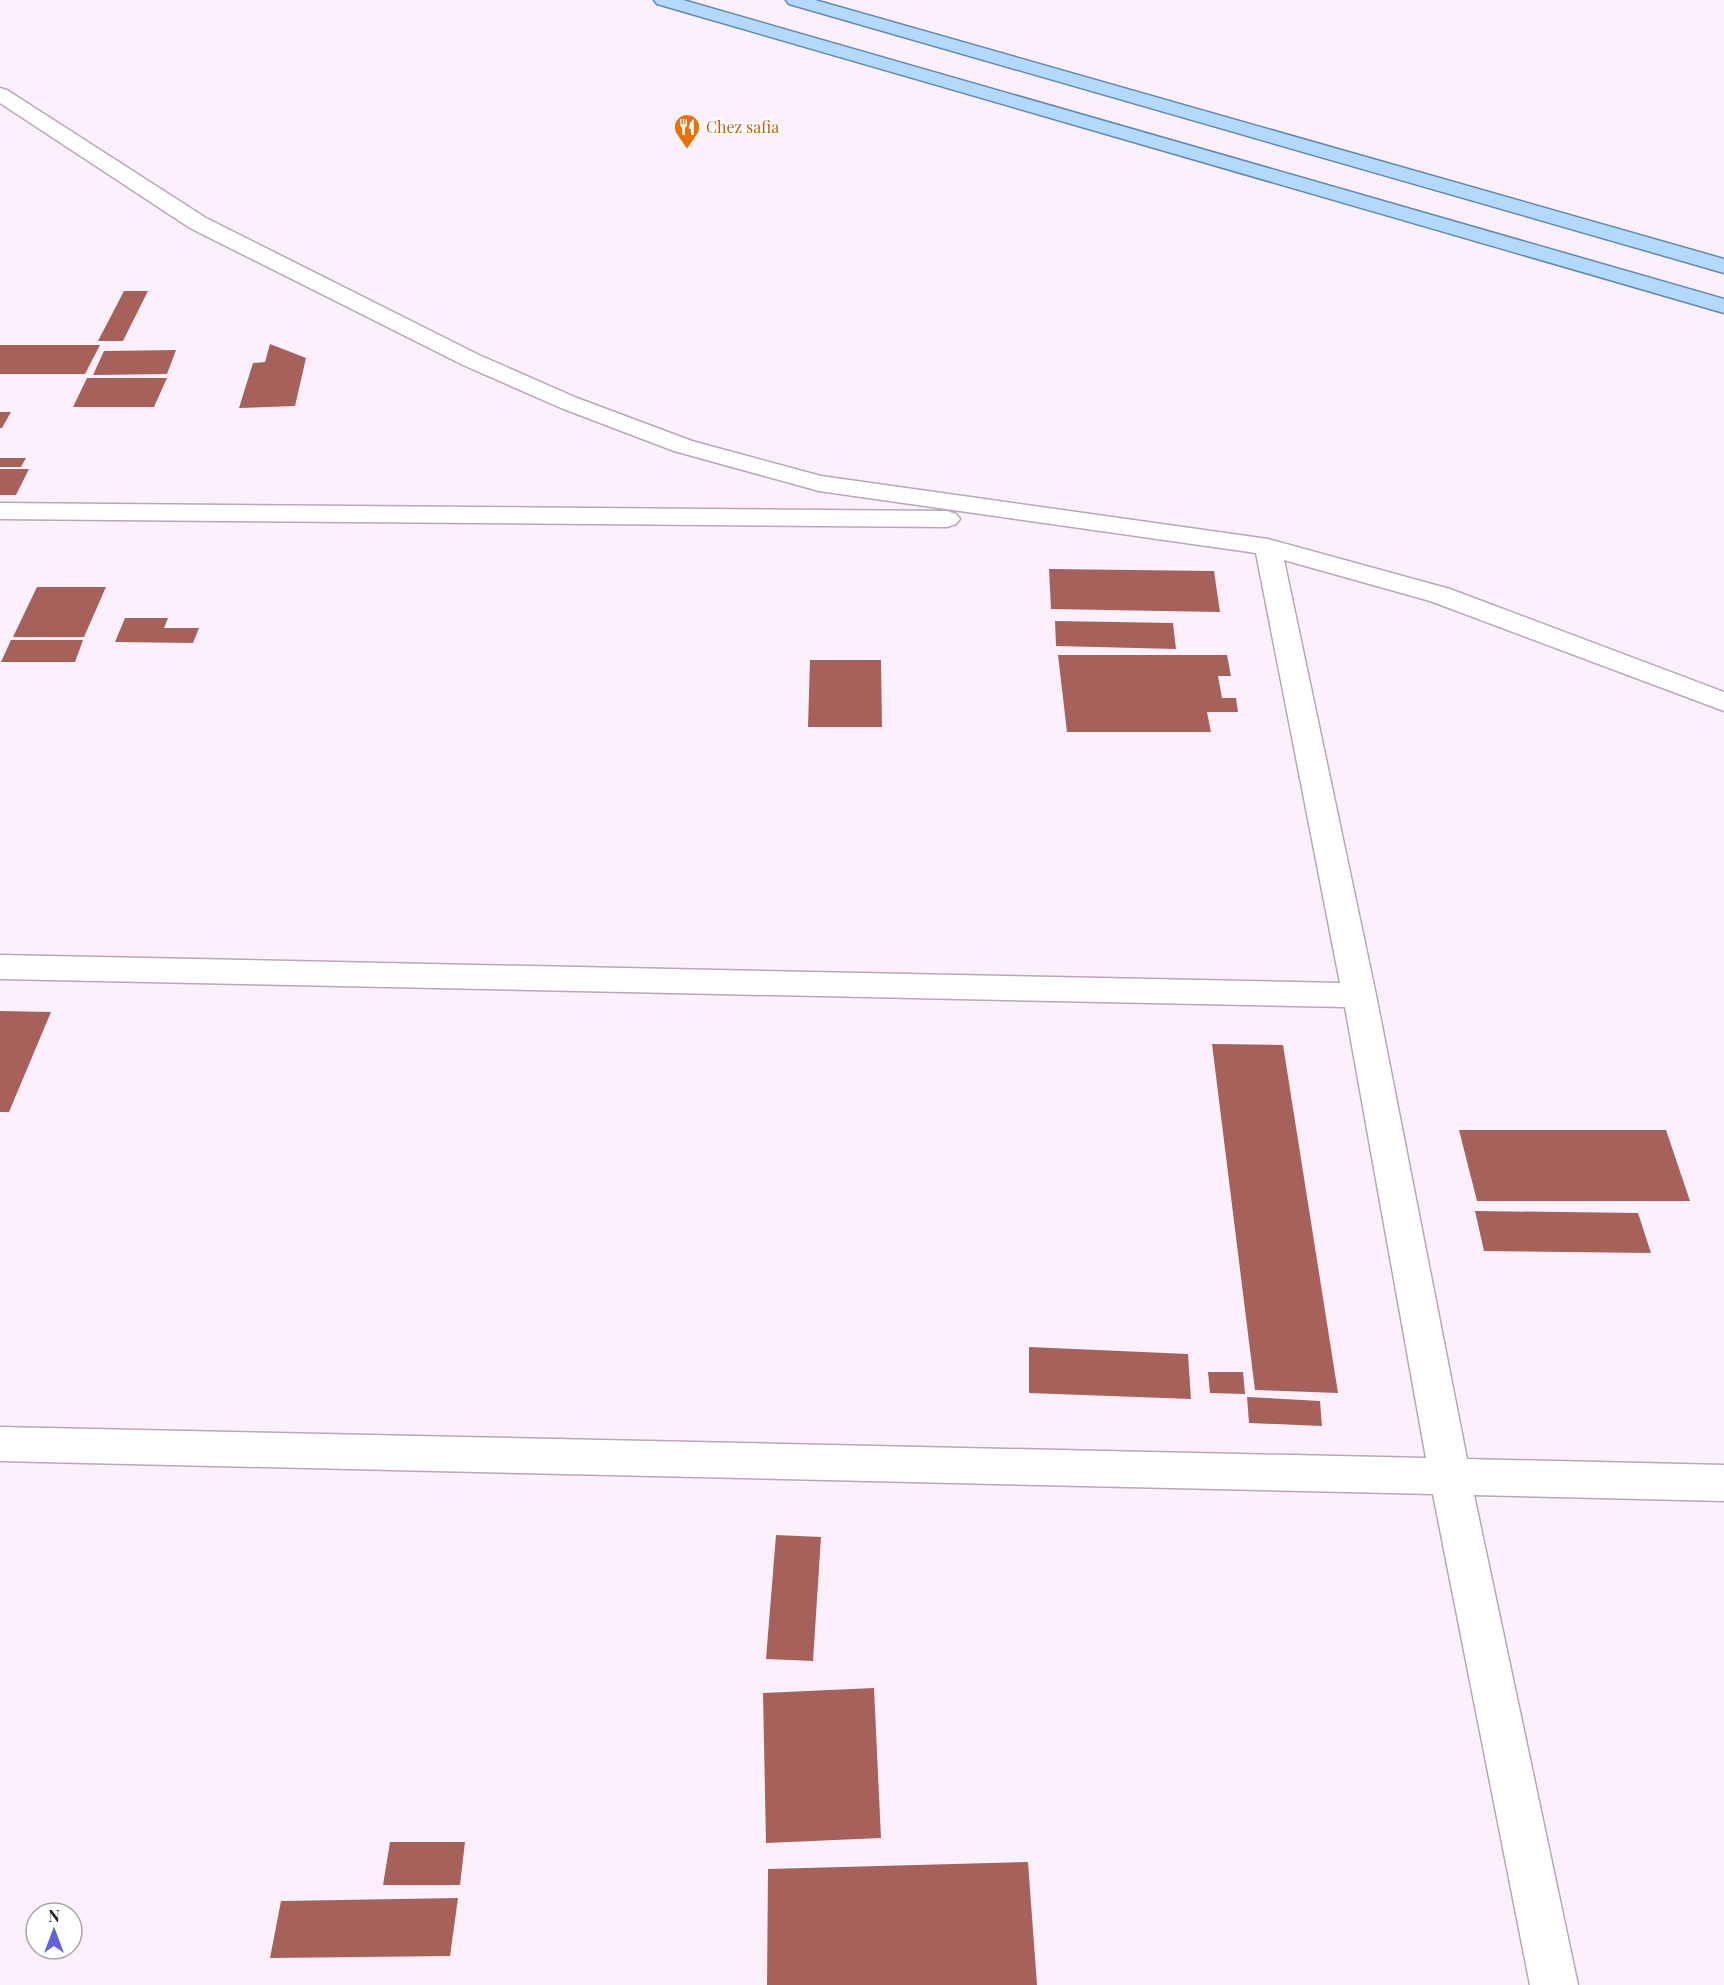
<svg xmlns="http://www.w3.org/2000/svg" width="1724" height="1985" font-family="'Playfair Display',serif">
<style>
.building{fill:#a7615b}
.lines{fill:none;stroke-linecap:round;stroke-linejoin:round}
.minor-casing{stroke:#baa6b9;stroke-width:3}
.major-casing{stroke:#618ab3;stroke-width:3}
.minor{fill:#fff;fill-rule:evenodd}
.major{fill:#b3dafe;fill-rule:evenodd}
.labels{text-anchor:middle;stroke-width:4.5;stroke-linejoin:round;paint-order:stroke}
.far-food-label{font-size:16px;fill:#c56008;stroke:#fff;text-anchor:start}
</style>
<rect width="100%" height="100%" fill="#fdf0fd"/>
<path class="building" d="M 124,291 L 148,291 L 123,341 L 98,341 Z
M 270,344 L 306,358 L 295,406 L 239,408 L 253,363 L 265,362 Z
M 0,345 L 100,345 L 85,374 L 0,374 Z
M 176,350 L 167,374 L 93,375 L 104,351 Z
M 87,378 L 167,378 L 154,407 L 73,407 Z
M 0,412 L 11,412 L 2,428 L 0,428 Z
M 0,458 L 26,458 L 21,467 L 0,467 Z
M 0,469 L 29,469 L 16,495 L 0,495 Z
M 1049,569 L 1214,571 L 1220,612 L 1051,609 Z
M 37,587 L 106,587 L 84,637 L 13,637 Z
M 125,618 L 168,618 L 164,628 L 199,628 L 193,643 L 115,642 Z
M 1055,621 L 1173,623 L 1176,649 L 1056,646 Z
M 11,640 L 83,640 L 75,662 L 1,662 Z
M 1058,655 L 1227,655 L 1231,676 L 1218,676 L 1222,698 L 1236,698 L 1238,712 L 1207,712 L 1211,732 L 1067,732 Z
M 810,660 L 881,660 L 882,727 L 808,727 Z
M 0,1011 L 51,1012 L 9,1112 L 0,1112 Z
M 1212,1044 L 1283,1045 L 1338,1393 L 1255,1390 Z
M 1459,1130 L 1666,1130 L 1690,1201 L 1477,1201 Z
M 1475,1211 L 1638,1213 L 1651,1253 L 1484,1251 Z
M 1029,1347 L 1188,1354 L 1191,1399 L 1029,1393 Z
M 1208,1372 L 1243,1372 L 1245,1394 L 1210,1393 Z
M 1247,1397 L 1320,1401 L 1322,1426 L 1249,1423 Z
M 776,1535 L 821,1537 L 813,1661 L 766,1659 Z
M 874,1688 L 881,1838 L 766,1843 L 763,1693 Z
M 390,1842 L 465,1842 L 460,1885 L 383,1885 Z
M 1028,1862 L 1037,1985 L 767,1985 L 768,1869 Z
M 458,1898 L 450,1956 L 270,1958 L 281,1901 Z"/>
<g class="lines">
<g class="minor-casing">
<path id="minor" d="M 0,88 L 7,90 L 206,218 L 479,355 L 577,398 L 692,441 L 821,476 L 1268,539 L 1450,589 L 1724,692 L 1724,711 L 1430,601 L 1284,560 L 1376,995 L 1467,1459 L 1724,1465 L 1724,1501 L 1474,1495 L 1578,1985 L 1530,1985 L 1433,1494 L 0,1461 L 0,1427 L 1426,1458 L 1345,1007 L 0,979 L 0,955 L 1340,983 L 1256,553 L 819,491 L 674,451 L 561,408 L 463,365 L 190,228 L 0,103 Z
M 0,503 L 947,511 L 956,514 L 960,519 L 956,524 L 947,527 L 0,519 Z"/>
</g>
<g class="major-casing">
<path id="major" d="M 654,0 L 683,0 L 1724,299 L 1724,313 L 657,4 Z
M 786,0 L 815,0 L 1724,259 L 1724,273 L 789,4 Z"/>
</g>
<use href="#minor" class="minor"/>
<use href="#major" class="major"/>
</g>
<defs>
<g id="restaurant-pin" transform="scale(1.35)"><path d="M0 17L-7.5 6A9.5 9.5 0 1 1 7.5 6Z" fill="#e8710a" stroke="#fff"/><path d="M-5-6h1v4h1v-4h1v4h1v-4h1v5L-1.5 .5V6h-2V.5L-5-1ZM5-6V6H3V1.5H1.5Q1.5-4 5-6Z" fill="#fff"/></g>
</defs>
<g fill-rule="evenodd">
<use href="#restaurant-pin" x="687" y="127"/>
</g>
<g class="labels">
<g class="far-food-label">
<text x="706" y="133">Chez safia</text>
</g>
</g>
<g transform="translate(54 1931)"><circle r="28" fill="#ffffff" stroke="#a9a6a9" stroke-width="1.5"/>
<path d="M0-4.5L10 22L0 15L-10 22Z" fill="#6063db"/>
<text y="-9" font-size="16" font-weight="bold" text-anchor="middle" fill="#282128">N</text>
</g>
</svg>
